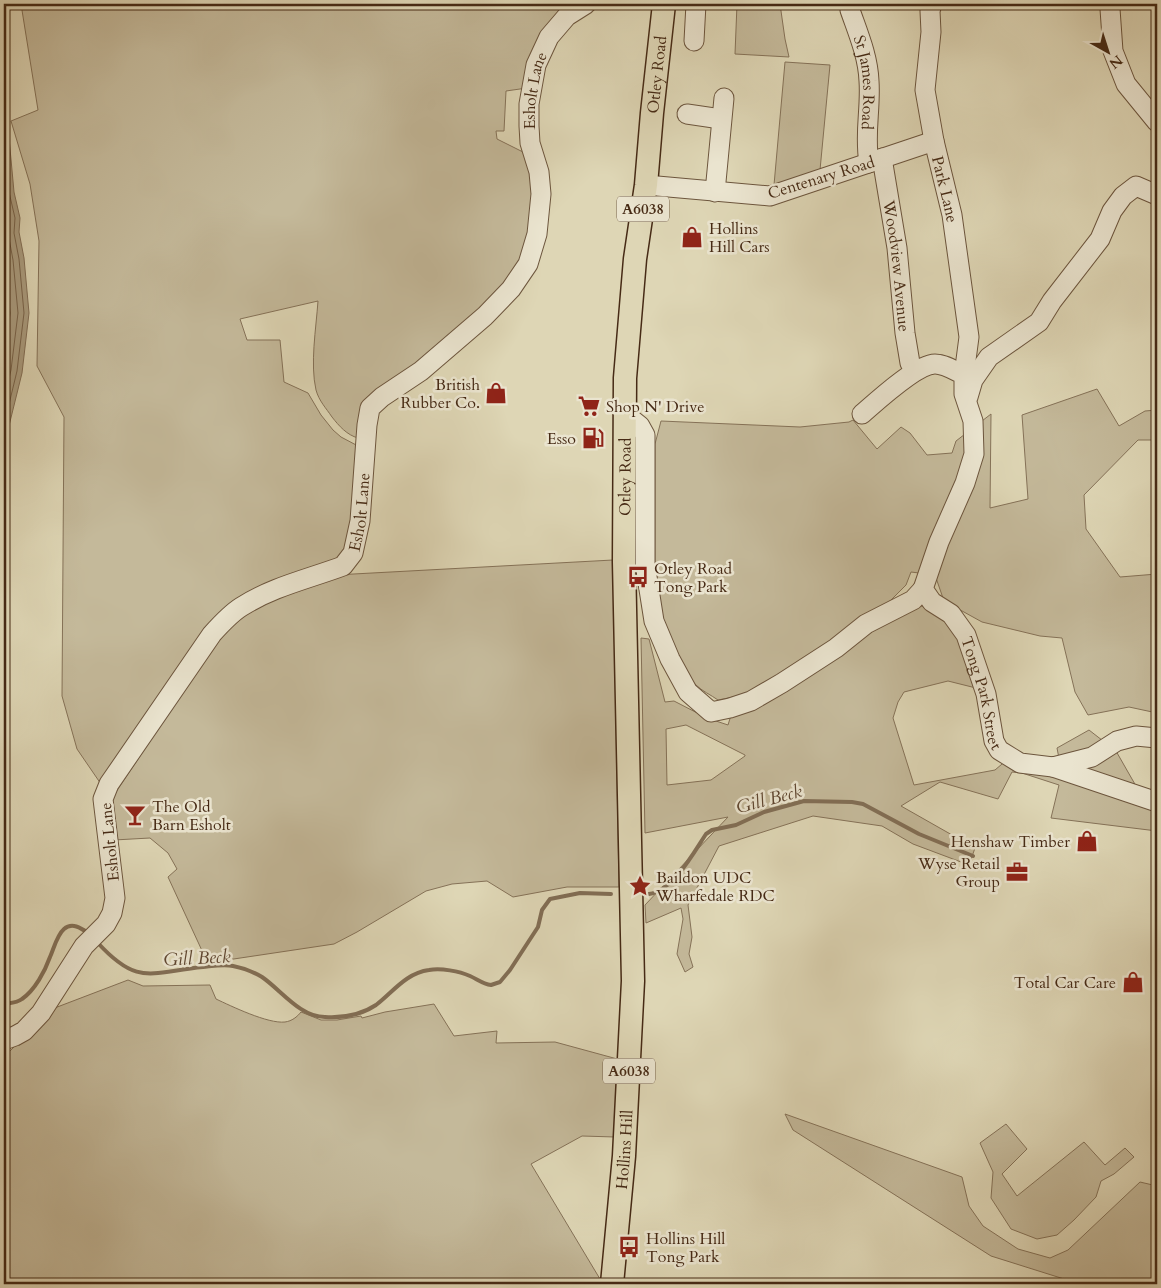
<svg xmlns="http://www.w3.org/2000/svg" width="1161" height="1288" font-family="Cardo,serif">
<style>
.green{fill:#c4b99a;stroke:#857258;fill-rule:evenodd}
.water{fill:#aa9c7f;stroke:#826e55}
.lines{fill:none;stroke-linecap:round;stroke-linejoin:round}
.shore{stroke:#78634a;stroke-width:1}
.stream{stroke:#826e55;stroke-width:4}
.minor-casing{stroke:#6c553d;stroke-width:21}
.major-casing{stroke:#462a15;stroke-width:25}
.minor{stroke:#eae4cf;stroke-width:19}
.major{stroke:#ded6b5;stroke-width:22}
.labels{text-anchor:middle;stroke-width:5;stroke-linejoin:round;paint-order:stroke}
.shield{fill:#eae4cf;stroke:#77624d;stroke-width:1}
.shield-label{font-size:15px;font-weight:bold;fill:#462a15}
.street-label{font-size:16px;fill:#462a15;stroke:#eae4cf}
.poi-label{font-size:16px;fill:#462a15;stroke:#eae4cf;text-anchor:start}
.water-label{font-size:18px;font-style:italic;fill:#5f4630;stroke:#eae4cf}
</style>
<rect width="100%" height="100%" fill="#ded6b5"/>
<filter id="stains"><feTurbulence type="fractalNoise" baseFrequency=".004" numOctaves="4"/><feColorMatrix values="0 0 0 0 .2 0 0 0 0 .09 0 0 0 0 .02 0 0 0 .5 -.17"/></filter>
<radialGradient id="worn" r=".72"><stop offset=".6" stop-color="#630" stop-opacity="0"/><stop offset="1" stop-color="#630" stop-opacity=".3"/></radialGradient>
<path class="green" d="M 21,4 L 575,4 L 527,88 L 506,91 L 504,131 L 496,131 L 497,139 L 527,154 L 534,203 L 523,258 L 496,297 L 410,373 L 358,438 C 347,435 339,426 332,417 C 326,408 319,401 316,390 C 310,364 316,329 318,301 L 240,319 L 247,340 L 280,340 L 284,382 L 308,393 L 321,415 L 333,430 L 341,437 L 358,446 L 350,545 L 341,557 L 239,603 L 103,787 L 77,749 L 62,696 L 64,417 L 37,366 L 39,241 L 30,184 L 11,121 L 38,110 Z
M 737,4 L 780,4 L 785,39 L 789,57 L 735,54 Z
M 785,62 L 830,65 L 820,170 L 774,185 Z
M 1097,389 L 1119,426 L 1145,411 L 1157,410 L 1157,440 L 1138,440 L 1084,495 L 1086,529 L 1120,577 L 1157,574 L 1157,648 L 1154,653 L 1156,678 L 1157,679 L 1157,713 L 1129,707 L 1088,715 L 1075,692 L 1062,638 L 1040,636 L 982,622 L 944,601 L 935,575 L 911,572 L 906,585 L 890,601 L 826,645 L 748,694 L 718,700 C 711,695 702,691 696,685 C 667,657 658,609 655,570 L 655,444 L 661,421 L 800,427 L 849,422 L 853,420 L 877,449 L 901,427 L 910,433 L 927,455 L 952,453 L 956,441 L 991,414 L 990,508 L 1028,499 L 1022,415 Z
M 613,560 L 619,887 L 567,887 L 513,897 L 487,881 L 452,884 L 426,891 L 357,932 L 334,944 L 227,960 L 204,955 L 168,877 L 177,869 L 168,853 L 150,838 L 114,840 L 111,805 L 116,792 L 218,639 L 251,609 L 335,575 Z
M 922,606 L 939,613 L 960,638 L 976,688 L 948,681 L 904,692 L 898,702 L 893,718 L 914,785 L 995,770 L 1009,758 L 1062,774 L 1057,748 L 1089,730 L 1116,751 L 1140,793 L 1157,797 L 1157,831 L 1051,818 L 1059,785 L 1022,773 L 1012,772 L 998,799 L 940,782 L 901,806 L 975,848 L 969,865 L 913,844 L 882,826 L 813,816 L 719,846 L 688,905 L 692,937 L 689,954 L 693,967 L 685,972 L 677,954 L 683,919 L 681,908 L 646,923 L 645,905 L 728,817 L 645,833 L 641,638 L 649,639 L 665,702 L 674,701 L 707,718 L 728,725 L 732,712 L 890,619 ZM 686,725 L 745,755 L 745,756 L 711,780 L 667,785 L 666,729 Z
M 128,980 L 143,986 L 210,985 L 216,999 C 231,1006 268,1024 285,1022 C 292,1021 297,1017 301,1012 L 321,1020 L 337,1020 L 361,1016 L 362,1018 L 385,1012 L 434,1004 L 454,1036 L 497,1031 L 496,1043 L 555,1042 L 621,1060 L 615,1137 L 582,1136 L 531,1164 L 603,1284 L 4,1284 L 4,1052 L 10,1051 L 52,1009 Z
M 785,1114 L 962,1177 L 969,1206 L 983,1226 L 1018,1249 L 1050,1258 L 1068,1250 L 1140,1182 L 1157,1186 L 1157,1284 L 1080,1284 L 991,1256 L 793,1130 Z
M 1006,1124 L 1027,1149 L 1002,1174 L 1017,1196 L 1084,1142 L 1105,1165 L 1125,1148 L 1134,1157 L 1114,1174 L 1101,1181 L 1096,1197 L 1074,1220 L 1057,1235 L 1037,1239 L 1011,1229 L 991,1198 L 993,1172 L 980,1143 Z"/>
<path class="water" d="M 4,117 L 8,127 L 14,192 L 20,218 L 19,232 L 24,258 L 29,313 L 22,373 L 4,446 Z"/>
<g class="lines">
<path class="shore" d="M 4,140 L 9,192 L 15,218 L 14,233 L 19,259 L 24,313 L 17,371 L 4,425
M 4,196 L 8,209 L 8,233 L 13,260 L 18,313 L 11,370 L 4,399
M 4,254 L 10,313 L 4,368"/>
<path class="stream" d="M 649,894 C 673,891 694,852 706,834 L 712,830 L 736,825 L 764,812 L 804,801 L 852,802 L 863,804 L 919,834 L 973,856
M 97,942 C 138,987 150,972 203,967 C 213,966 224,964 233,966 C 243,968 254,972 262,977 C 281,990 300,1017 325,1017 C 342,1018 361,1015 376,1005 C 393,992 406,973 429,970 C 441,968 459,971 470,976 C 477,979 483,984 491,985 L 500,982 L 510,970 L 538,927 L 542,910 L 550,899 L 580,893 L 611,894
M 4,1004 C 10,1003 17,1003 22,999 C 35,990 45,971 50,957 C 54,948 57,935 64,929 C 72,922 81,928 88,933"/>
<g class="minor-casing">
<g id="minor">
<path id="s1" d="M 850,4 L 850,10 C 858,33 868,56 869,81 C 871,109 864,134 869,163"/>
<path id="s2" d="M 932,4 L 930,11 L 931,32 L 925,90 L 934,141 L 952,215 L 969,337 L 964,375"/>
<path d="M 1111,4 L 1110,9 L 1113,51 L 1126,84 L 1157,122"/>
<path d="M 694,41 L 696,4"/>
<path d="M 687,114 L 721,119"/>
<path id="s3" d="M 882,158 L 897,248 L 905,333 L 910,363 L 915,371"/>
<path d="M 646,185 L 770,196 L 934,141"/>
<path d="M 715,192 L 724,98"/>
<path d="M 968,397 L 973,380 L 989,357 L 1039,322 L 1052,301 L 1100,239 L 1112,211 L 1123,196 L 1136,186 L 1157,195"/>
<path d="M 625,414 L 640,426 L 645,435 L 645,564 L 654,621 L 670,659 L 688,692 L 711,712 L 730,708 L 751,701 L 782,683 L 836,648 L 866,624 L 913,600 L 923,589"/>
<path id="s4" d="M 862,414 C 877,401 917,364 935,364 C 945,364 955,371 964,375 L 964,394 L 973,421 L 974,454 L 965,483 L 939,542 L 923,589 L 932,602 L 951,614 L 966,635 L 986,694 L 994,741 L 999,750 L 1020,763 L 1053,767 L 1092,757 L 1117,741 L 1136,736 L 1157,738"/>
<path d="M 1053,767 L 1157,802"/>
<path id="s5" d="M 4,1040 L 15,1036 L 24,1031 L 41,1013 L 84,946 L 106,924 L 112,913 L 115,898 L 103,799 L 109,784 L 212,634 C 221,624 230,614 241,607 C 272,587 308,579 343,566 L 353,553 L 360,521 L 367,425 L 370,408 L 382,397 L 421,371 L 485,316 L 511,289 L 528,264 L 537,234 L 541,194 L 539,172 L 530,143 L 529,126 L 529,104 L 536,65 L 549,37 L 567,16 L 586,4"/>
</g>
</g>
<g class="major-casing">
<g id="major">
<path id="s6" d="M 612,1284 L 624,1156 L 633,981 L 624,562 L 625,378 L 635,259 L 646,185 L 652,113 L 664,4"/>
</g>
</g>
<use href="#minor" class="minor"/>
<use href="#major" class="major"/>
</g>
<defs>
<g id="shop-bare" transform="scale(1.725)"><path d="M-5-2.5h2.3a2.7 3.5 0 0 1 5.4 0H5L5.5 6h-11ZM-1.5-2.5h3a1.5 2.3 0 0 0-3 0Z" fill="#8f2418" stroke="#eae4cf" stroke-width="2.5" paint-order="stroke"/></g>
<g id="supermarket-bare" transform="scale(1.725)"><path d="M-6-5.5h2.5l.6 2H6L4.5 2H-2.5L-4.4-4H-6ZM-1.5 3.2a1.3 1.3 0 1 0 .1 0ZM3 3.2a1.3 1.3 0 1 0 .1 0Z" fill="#8f2418" stroke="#eae4cf" stroke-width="2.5" paint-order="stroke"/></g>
<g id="fuel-bare" transform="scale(1.725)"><path d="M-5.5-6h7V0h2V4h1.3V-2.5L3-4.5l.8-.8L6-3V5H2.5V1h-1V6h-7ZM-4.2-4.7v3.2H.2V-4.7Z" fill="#8f2418" stroke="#eae4cf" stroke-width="2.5" paint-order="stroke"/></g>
<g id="bus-bare" transform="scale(1.725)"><path d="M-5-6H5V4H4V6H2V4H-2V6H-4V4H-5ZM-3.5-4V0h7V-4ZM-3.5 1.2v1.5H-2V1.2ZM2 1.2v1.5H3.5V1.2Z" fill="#8f2418" stroke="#eae4cf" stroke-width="2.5" paint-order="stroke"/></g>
<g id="bar-bare" transform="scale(1.725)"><path d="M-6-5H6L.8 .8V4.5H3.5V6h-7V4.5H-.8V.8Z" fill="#8f2418" stroke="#eae4cf" stroke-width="2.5" paint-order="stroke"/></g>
<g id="office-bare" transform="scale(1.725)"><path d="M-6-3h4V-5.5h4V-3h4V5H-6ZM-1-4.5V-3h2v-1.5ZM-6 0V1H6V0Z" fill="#8f2418" stroke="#eae4cf" stroke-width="2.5" paint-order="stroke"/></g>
<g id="sight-bare" transform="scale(1.725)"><path d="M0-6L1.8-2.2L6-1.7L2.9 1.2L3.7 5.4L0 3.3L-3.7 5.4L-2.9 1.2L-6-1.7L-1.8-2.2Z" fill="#8f2418" stroke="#eae4cf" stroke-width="2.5" paint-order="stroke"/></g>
</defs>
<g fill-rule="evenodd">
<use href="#shop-bare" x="692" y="237"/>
<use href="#shop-bare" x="496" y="393"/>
<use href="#supermarket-bare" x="589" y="406"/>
<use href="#fuel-bare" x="593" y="438"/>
<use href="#bus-bare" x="638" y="577"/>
<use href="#bar-bare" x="135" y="815"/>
<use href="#shop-bare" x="1087" y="841"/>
<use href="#office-bare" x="1017" y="872"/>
<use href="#sight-bare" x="640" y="886"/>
<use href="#shop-bare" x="1133" y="982"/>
<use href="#bus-bare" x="629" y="1247"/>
</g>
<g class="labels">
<g class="shield">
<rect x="617" y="196.5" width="52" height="25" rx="4"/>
<rect x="603" y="1058.5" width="52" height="25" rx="4"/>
</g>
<g class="shield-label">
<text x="643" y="214">A6038</text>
<text x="629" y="1076">A6038</text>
</g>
<g class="street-label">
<text dy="6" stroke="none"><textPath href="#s6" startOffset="1212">Otley Road</textPath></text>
<text dy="6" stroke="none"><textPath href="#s1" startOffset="81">St James Road</textPath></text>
<text dy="6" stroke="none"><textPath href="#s5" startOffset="1188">Esholt Lane</textPath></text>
<text transform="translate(821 177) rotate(-17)" y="6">Centenary Road</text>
<text dy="6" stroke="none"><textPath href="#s2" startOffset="188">Park Lane</textPath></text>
<text dy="6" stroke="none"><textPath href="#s3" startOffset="109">Woodview Avenue</textPath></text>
<text dy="6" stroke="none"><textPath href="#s6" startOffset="808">Otley Road</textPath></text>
<text dy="6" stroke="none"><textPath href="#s5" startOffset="691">Esholt Lane</textPath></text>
<text dy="6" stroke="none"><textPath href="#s4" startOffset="470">Tong Park Street</textPath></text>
<text transform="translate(109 842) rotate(-96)" y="6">Esholt Lane</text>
<text dy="6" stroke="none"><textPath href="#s6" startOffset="135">Hollins Hill</textPath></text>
</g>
<g class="poi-label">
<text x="709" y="234">Hollins<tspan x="709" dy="18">Hill Cars</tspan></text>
<text x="480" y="390" text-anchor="end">British<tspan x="480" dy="18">Rubber Co.</tspan></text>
<text x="606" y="412">Shop N' Drive</text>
<text x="576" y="444" text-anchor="end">Esso</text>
<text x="654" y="574">Otley Road<tspan x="654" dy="18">Tong Park</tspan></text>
<text x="152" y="812">The Old<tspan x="152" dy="18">Barn Esholt</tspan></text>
<text x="1070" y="847" text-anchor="end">Henshaw Timber</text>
<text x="1000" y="869" text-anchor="end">Wyse Retail<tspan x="1000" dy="18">Group</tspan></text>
<text x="656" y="883">Baildon UDC<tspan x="656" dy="18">Wharfedale RDC</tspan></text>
<text x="1116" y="988" text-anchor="end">Total Car Care</text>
<text x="646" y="1244">Hollins Hill<tspan x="646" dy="18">Tong Park</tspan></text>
</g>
<g class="water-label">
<text transform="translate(769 799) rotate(-15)" y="6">Gill Beck</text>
<text transform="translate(197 958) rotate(-3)" y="6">Gill Beck</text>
</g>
</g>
<rect width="1161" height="1288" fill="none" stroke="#ded6b5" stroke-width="20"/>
<rect x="5" y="5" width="1151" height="1278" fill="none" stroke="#462a15" stroke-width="2.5"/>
<rect x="10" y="10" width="1141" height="1268" fill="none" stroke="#462a15"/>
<g transform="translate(1108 52) rotate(141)" stroke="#eae4cf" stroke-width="4" paint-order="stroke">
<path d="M0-4L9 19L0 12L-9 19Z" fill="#462a15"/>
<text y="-8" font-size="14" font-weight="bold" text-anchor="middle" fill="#462a15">N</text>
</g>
<rect width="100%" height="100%" filter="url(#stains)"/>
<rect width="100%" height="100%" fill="url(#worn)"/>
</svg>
